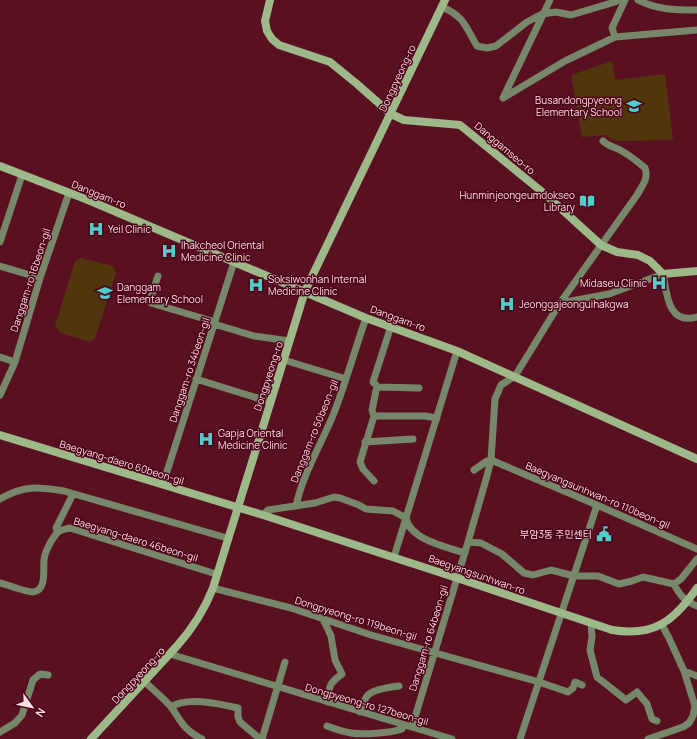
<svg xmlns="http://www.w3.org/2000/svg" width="697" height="739" font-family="Manrope,'Noto Sans KR',sans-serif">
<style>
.green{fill:#51360d}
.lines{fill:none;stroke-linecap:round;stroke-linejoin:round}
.street{stroke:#76876a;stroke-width:7}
.secondary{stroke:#9db889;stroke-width:8}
.labels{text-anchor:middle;stroke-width:3;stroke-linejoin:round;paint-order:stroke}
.street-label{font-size:10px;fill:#fbdfe1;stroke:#4d0319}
.poi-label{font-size:10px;fill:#fbdfe1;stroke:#4d0319;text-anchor:start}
</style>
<rect width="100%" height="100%" fill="#591122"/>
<path class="green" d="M 612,61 L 615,80 L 665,74 L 673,140 L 615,141 L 605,135 L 582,137 L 571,75 Z
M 81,258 L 113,266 L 116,273 L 95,338 L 90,342 L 60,333 L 55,326 L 75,261 Z"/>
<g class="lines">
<path class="street" d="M 638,0 C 657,10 676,10 697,10
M 442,7 C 465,17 465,26 477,46 L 487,48 L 496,46 L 527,22 L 542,14 L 556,12 L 571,15 L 615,2 L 618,0
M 615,37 L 612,28 L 625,0
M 503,98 L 565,61 L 615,37 L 697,30
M 503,98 L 550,0
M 0,242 L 22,175
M 0,266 L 40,278
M 158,276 L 150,300 L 151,303 L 215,322
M 560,303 L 609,294 L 663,274 C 667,295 668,325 697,317
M 214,324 L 254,336 L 290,341
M 0,357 L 15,362
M 284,360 L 346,379
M 196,379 L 270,402
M 377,387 L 419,388
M 0,395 L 15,362 L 40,278 L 69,193
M 374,416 L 372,410 L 377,386 L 373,382 L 391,326
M 365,442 L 413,439
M 474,470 L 487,461 L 491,460 L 597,505 L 697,549
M 374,481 L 363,469 L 360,462 L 374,416 L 425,416 L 437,418
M 163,484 L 234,262
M 0,499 C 24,485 38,487 64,491 L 227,538
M 296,506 C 303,473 321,445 334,413 C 346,382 355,349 366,318
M 263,515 L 268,510 L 315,503 L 334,497 L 340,498 L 359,505 L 366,509 L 393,511 L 406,518 C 410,540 447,547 465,553
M 58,532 L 56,528 L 73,494
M 468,542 L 481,543 L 502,554 L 524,573 L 533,575 L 551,570 L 574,576 L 598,576 L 619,584 L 632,581 L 643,577 L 674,584 C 680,596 685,601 697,606
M 394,557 L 457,351
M 0,583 C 8,585 26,592 33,592 C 47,591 43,568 44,560 C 45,551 52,538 58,532 C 62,529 66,529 70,528 L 216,574
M 674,584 L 681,579 L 697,559
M 213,588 L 291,608 L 371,635 L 539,682 L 568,692 L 573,688 L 575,682 L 582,685
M 323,619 L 331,636 L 335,660 L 342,674 C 329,683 329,687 327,702
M 591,623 L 592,637 L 590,650 L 597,677 L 626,700 L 637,692 L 647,704 L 652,719 L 657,721
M 170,654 L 452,739
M 684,671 L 697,676
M 145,682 C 153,690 165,699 172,708 C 182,723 184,730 202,739
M 171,707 C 187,696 220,704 238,708 L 238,717 L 240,722 L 260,739
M 360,712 C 362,706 364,699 368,695 C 375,689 390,687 399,686
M 327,726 C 335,729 343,732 351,733 C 364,735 390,733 402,729 L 404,725
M 412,727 L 468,542 L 487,476 L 491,460 L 495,399 L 501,385 L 515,376 L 560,303 L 637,195 C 642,186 649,178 645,168 C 637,161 629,155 620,150 C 614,147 608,146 603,141
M 0,732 L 15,723 L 22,715 L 33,680 L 40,674 L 48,675
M 262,739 L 285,662
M 520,739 L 597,505
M 648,739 L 683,727 L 689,723 L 693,716 L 695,706 L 684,671 L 669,638 L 662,625"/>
<path class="secondary" d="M 270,0 L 265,21 L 267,31 L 272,39 L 279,45 L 330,62 L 357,84 L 391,114 L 404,120 L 460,125 L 546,195 L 601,245 L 617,252 L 638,255 L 650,261 L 663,274 L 697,271
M 0,166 L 88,200 L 366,318 L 457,351 L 697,459
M 0,435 L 263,515 L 457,578 L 612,630 C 654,637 674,621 697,588
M 91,739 L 177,646 C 193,628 204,611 213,588 L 305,291 L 445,0"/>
</g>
<defs>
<g id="school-bare" transform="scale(1.2)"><path d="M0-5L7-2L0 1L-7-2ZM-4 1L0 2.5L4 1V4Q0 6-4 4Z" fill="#53cdc9" stroke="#4d0319" stroke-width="2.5" paint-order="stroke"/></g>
<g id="library-bare" transform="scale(1.2)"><path d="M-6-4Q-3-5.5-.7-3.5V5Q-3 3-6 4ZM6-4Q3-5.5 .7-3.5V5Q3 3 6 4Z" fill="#53cdc9" stroke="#4d0319" stroke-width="2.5" paint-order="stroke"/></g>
<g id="hospital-bare" transform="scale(1.2)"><path d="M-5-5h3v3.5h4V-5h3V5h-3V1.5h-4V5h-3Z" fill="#53cdc9" stroke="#4d0319" stroke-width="2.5" paint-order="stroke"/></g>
<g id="civic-bare" transform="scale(1.2)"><path d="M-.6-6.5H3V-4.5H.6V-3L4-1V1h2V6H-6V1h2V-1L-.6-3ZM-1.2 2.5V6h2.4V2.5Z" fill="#53cdc9" stroke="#4d0319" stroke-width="2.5" paint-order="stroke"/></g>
</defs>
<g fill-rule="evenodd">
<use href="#school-bare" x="634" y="106"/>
<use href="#library-bare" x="587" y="201"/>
<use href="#hospital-bare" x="96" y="229"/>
<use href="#hospital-bare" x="169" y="251"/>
<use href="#hospital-bare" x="659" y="283"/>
<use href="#hospital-bare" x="256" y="285"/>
<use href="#school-bare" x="105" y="293"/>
<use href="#hospital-bare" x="507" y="304"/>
<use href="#hospital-bare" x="206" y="439"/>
<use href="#civic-bare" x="604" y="534"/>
</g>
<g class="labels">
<g class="street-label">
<text transform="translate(397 78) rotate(-65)" y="4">Dongpyeong-ro</text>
<text transform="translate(505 148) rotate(40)" y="4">Danggamseo-ro</text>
<text transform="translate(99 194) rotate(22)" y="4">Danggam-ro</text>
<text transform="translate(30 280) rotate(-72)" y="4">Danggam-ro 16beon-gil</text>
<text transform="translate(398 318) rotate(20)" y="4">Danggam-ro</text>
<text transform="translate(189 370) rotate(-72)" y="4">Danggam-ro 34beon-gil</text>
<text transform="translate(268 376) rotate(-72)" y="4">Dongpyeong-ro</text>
<text transform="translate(314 431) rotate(-68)" y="4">Danggam-ro 50beon-gil</text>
<text transform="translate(122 462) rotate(17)" y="4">Baegyang-daero 60beon-gil</text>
<text transform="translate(598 495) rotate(23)" y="4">Baegyangsunhwan-ro 110beon-gil</text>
<text transform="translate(136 539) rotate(17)" y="4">Baegyang-daero 46beon-gil</text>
<text transform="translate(477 574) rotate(19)" y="4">Baegyangsunhwan-ro</text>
<text transform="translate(356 618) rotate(17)" y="4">Dongpyeong-ro 119beon-gil</text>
<text transform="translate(428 638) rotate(-73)" y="4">Danggam-ro 64beon-gil</text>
<text transform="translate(138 675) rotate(-47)" y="4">Dongpyeong-ro</text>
<text transform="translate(367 704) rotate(16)" y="4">Dongpyeong-ro 127beon-gil</text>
</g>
<g class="poi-label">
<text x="622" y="104" text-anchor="end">Busandongpyeong<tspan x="622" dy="12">Elementary School</tspan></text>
<text x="575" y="199" text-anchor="end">Hunminjeongeumdokseo<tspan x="575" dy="12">Library</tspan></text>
<text x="108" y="233">Yeil Clinic</text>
<text x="181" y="249">Ihakcheol Oriental<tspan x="181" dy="12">Medicine Clinic</tspan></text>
<text x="268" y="283">Soksiwonhan Internal<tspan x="268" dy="12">Medicine Clinic</tspan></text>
<text x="647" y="287" text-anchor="end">Midaseu Clinic</text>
<text x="117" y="291">Danggam<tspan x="117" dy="12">Elementary School</tspan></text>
<text x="519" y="308">Jeonggajeonguihakgwa</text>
<text x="218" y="437">Gapja Oriental<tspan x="218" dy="12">Medicine Clinic</tspan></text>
<text x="592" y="538" text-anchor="end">부암3동 주민센터</text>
</g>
</g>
<g transform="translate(32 707) rotate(123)" stroke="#4d0319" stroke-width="3" paint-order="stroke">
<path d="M0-3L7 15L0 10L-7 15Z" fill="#fbdfe1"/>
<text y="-6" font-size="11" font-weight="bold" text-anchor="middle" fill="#fbdfe1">N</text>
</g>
</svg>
